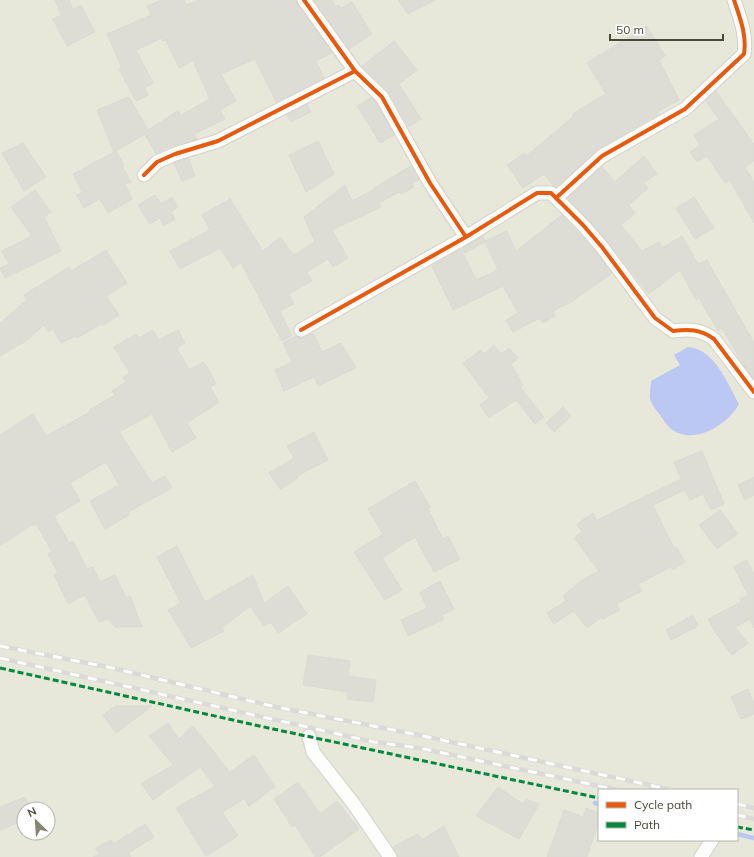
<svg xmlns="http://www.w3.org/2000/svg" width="754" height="857" font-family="Mulish,sans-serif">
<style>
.residential{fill:#e7e7da;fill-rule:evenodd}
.water{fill:#bbc8f3}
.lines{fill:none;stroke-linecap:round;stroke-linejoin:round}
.stream{stroke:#bbc8f3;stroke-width:4.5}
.building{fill:#dddcd5;stroke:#dbdbd2}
.minor-casing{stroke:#d1d1ca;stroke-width:15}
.minor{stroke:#fdfdfc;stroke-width:13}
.rail-casing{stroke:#dadad9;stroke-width:4.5}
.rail{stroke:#fff;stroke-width:3;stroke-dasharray:9;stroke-linecap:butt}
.quiet{stroke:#00873e;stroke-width:3;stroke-dasharray:6 3;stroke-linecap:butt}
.cycleway-casing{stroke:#fff;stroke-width:6}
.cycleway{stroke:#e8590c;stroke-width:4}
</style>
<rect width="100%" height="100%" fill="#f3f3ed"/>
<path class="residential" d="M 0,0 L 754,0 L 754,857 L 0,857 ZM 599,790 L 737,790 L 737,840 L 599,840 ZM 24,809 L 48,809 L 48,833 L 24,833 Z"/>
<path class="water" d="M 688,347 C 715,349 727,383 739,404 C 728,425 691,448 669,427 C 666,424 663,419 660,415 C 657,411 651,404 650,399 C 649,394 651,387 651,381 L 680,365 L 674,355 Z"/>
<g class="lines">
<path class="stream" d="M 595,803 L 599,804
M 737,834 L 754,838"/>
</g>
<path class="building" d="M 55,0 L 69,0 L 73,9 L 81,5 L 95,32 L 67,46 L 53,19 L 61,15 Z
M 162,0 L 184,0 L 186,5 L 199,0 L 296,0 L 298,5 L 332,53 L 316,61 L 324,78 L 276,102 L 255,59 L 221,74 L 236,101 L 220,110 L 225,119 L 194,134 L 197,139 L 168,147 L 156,154 L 145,134 L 114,152 L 97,110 L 129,97 L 148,130 L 178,111 L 181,115 L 210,99 L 193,61 L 179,68 L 166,40 L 163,41 L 162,38 L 136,50 L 153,83 L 145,88 L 148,95 L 136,101 L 119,69 L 122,68 L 107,34 L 151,15 L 147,6 Z
M 314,0 L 332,0 L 335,7 L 339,5 L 341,8 L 352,2 L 372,34 L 349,49 Z
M 398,0 L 436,0 L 408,14 Z
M 647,26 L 665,56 L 659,60 L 679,100 L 657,112 L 659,114 L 598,149 L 558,186 L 554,186 L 544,174 L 523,188 L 507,165 L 524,153 L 526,156 L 574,116 L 572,114 L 606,94 L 587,63 Z
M 394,41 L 417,70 L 399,84 L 421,119 L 409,127 L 388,91 L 362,66 Z
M 716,91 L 754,144 L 754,161 L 745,167 L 754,183 L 754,223 L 730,180 L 725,183 L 707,156 L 697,162 L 690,152 L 700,145 L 694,135 L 719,119 L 706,101 Z
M 371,98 L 376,102 L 394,135 L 380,143 L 357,106 Z
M 307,104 L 311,112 L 291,122 L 287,115 Z
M 318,141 L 334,174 L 306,192 L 289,155 Z
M 23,143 L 46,177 L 24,191 L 2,153 Z
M 116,151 L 124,165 L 122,166 L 131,182 L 125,184 L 132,199 L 108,213 L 100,199 L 84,208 L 77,195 L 82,192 L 73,174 Z
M 644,156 L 657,174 L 643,183 L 648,188 L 629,205 L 635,213 L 621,225 L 642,251 L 659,242 L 662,248 L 682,236 L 698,264 L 707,260 L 754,343 L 754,379 L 743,364 L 722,328 L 718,331 L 699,298 L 696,300 L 680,270 L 649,294 L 608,242 L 568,198 L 602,167 L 615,182 Z
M 188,158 L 195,176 L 182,181 L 174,163 Z
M 411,166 L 419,180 L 412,184 L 414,187 L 401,194 L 399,192 L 379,203 L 381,207 L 332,230 L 348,258 L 333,267 L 328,259 L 307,272 L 312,281 L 289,294 L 294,304 L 280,311 L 292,336 L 282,341 L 241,263 L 233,268 L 220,248 L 180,269 L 170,251 L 210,230 L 202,215 L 230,199 L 263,251 L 280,237 L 294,255 L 315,242 L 304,217 L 345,185 L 352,201 L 375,189 L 374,188 Z
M 35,190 L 51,212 L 44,217 L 61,251 L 5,278 L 0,268 L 9,264 L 2,251 L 32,236 L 11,207 Z
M 155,195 L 161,204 L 172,197 L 178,207 L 171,212 L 175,219 L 163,226 L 160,218 L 150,224 L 138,205 Z
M 694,197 L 714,228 L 695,239 L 676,208 Z
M 562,215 L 596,252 L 612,273 L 571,302 L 553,311 L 555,316 L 543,323 L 540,318 L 513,332 L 506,320 L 518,313 L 503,286 L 453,310 L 432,266 L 461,249 L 476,280 L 498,270 L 485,242 L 465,253 L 462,248 L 483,236 L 485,241 L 507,231 L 516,251 Z
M 106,250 L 127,283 L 106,296 L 119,315 L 102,326 L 101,324 L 77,338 L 76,336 L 61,343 L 53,329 L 48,332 L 44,325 L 26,341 L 0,356 L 0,323 L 27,300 L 24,295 L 69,267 L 71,271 Z
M 153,330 L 159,340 L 178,330 L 185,343 L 177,348 L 189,370 L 204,362 L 216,383 L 210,387 L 219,402 L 187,423 L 196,438 L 172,452 L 152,414 L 119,432 L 152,483 L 165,476 L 172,488 L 128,512 L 129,515 L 105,529 L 90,501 L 119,485 L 106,462 L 70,483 L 80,501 L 54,516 L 69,543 L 73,541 L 87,569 L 93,567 L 100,582 L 115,575 L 126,598 L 130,596 L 142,627 L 115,627 L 108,619 L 99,622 L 85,595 L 68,604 L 54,575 L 58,573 L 48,554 L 52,552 L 36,523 L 0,545 L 0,435 L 33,414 L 46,436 L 90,412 L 89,410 L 115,395 L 112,391 L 126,382 L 123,377 L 130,373 L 114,347 L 136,334 L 139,338 Z
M 313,333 L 322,352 L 341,343 L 356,368 L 318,386 L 314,377 L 284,391 L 275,370 L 292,362 L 283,343 L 296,336 L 301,338 Z
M 494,345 L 501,354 L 509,348 L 518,358 L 511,364 L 523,385 L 520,387 L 544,417 L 535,424 L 516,400 L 489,418 L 480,405 L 489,398 L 463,363 L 481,350 L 484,354 Z
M 563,407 L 571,416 L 554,432 L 546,423 Z
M 314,432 L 328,460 L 297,476 L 298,478 L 280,489 L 269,473 L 294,458 L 287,446 Z
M 702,451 L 724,504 L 711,510 L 703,494 L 690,500 L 685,490 L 653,505 L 674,548 L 676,547 L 685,562 L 673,570 L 671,567 L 638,584 L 642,591 L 616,604 L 620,610 L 603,619 L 602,617 L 587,628 L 574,611 L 554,624 L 547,613 L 566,601 L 563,596 L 582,580 L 599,571 L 574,538 L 582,532 L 577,524 L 593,513 L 597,520 L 681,479 L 674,462 Z
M 754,477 L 754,495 L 745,500 L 738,485 Z
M 415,481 L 430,507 L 428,509 L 443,539 L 448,536 L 460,559 L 434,572 L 415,537 L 382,558 L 402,590 L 385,600 L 354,552 L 383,534 L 368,509 Z
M 720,510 L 738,534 L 717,549 L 699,525 Z
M 177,546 L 205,602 L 253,575 L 264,603 L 288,586 L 307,614 L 278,633 L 271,622 L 264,626 L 250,606 L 222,628 L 224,631 L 191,648 L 168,610 L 181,603 L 157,557 Z
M 747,560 L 754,574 L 754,628 L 750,619 L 735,627 L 748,643 L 732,655 L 715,632 L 708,619 L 741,602 L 740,599 L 748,595 L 734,567 Z
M 440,581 L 454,609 L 442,615 L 444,619 L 408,636 L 401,620 L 427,608 L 420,592 Z
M 693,615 L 698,626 L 671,640 L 666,630 Z
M 308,655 L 350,661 L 348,676 L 376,680 L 373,702 L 347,699 L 348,692 L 303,685 Z
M 748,689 L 754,703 L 754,714 L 741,719 L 731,697 Z
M 115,706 L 152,706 L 116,733 L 103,715 Z
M 168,723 L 179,739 L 193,726 L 230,772 L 254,755 L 275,787 L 249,806 L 244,799 L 222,812 L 238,836 L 206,856 L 176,808 L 215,786 L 200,767 L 153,800 L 141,784 L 173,765 L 149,736 Z
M 298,782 L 320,814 L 337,801 L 359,829 L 320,857 L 315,857 L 295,825 L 292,827 L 274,799 Z
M 498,787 L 523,804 L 526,799 L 539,804 L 519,839 L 476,816 Z
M 25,797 L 29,807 L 18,812 L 22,821 L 0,830 L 0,807 Z
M 586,808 L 599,813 L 599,822 L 587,857 L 547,857 L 564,810 L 583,817 Z
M 145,824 L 154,837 L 128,853 L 131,857 L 93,857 L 99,854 L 96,848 L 111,840 L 113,844 Z
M 444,826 L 459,857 L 398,857 L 393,847 L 418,834 L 422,840 Z"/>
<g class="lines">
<g class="minor-casing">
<path id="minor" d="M 304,0 L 355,71 L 382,97 L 430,183 L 466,237
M 144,175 L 157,162 L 175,154 L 218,141 L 355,71
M 556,198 L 602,156 L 685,109 L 744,54 C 747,35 740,18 734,0
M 301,330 L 466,237 L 537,193 L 551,193 L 583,225 L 602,247 L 655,318 L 673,331 C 689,329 700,329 714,339 L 754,392
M 309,736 L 313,752 L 353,803 L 390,857
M 701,857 L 712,840"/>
</g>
<use href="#minor" class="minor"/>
<g class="rail-casing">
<path id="rail" d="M 0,646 L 108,667 L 276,707 L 419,735 L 672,790
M 0,658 L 374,742 L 419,748 L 618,790
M 737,804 L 754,808
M 737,815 L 754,819"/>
</g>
<use href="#rail" class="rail"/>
<path class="quiet" d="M 0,668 L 273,729 L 599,798
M 737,827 L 754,830"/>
<g class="cycleway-casing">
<path id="cycleway" d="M 304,0 L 355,71 L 382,97 L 430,183 L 466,237
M 144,175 L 157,162 L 175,154 L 218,141 L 355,71
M 556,198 L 602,156 L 685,109 L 744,54 C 747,35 740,18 734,0
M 301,330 L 466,237 L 537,193 L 551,193 L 583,225 L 602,247 L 655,318 L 673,331 C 689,329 700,329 714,339 L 754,392"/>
</g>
<use href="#cycleway" class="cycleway"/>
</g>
<rect x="598" y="789" width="140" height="52" fill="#ffffff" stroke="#b7b6af"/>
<rect x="606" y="802" width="20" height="6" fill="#e8590c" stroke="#b7b6af"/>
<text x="634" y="809" font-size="12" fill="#4a4937">Cycle path</text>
<rect x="606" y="822" width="20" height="6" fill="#00873e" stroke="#b7b6af"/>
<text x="634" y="829" font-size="12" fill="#4a4937">Path</text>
<g transform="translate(36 821) rotate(335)"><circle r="19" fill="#ffffff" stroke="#b7b6af"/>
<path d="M0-3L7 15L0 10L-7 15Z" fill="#858477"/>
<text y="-6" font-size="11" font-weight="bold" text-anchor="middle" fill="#4a4937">N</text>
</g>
<path d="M610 34v6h113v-6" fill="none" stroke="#4a4937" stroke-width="2"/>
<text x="616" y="34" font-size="12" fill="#4a4937" stroke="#ffffff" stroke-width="3" paint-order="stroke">50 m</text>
</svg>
